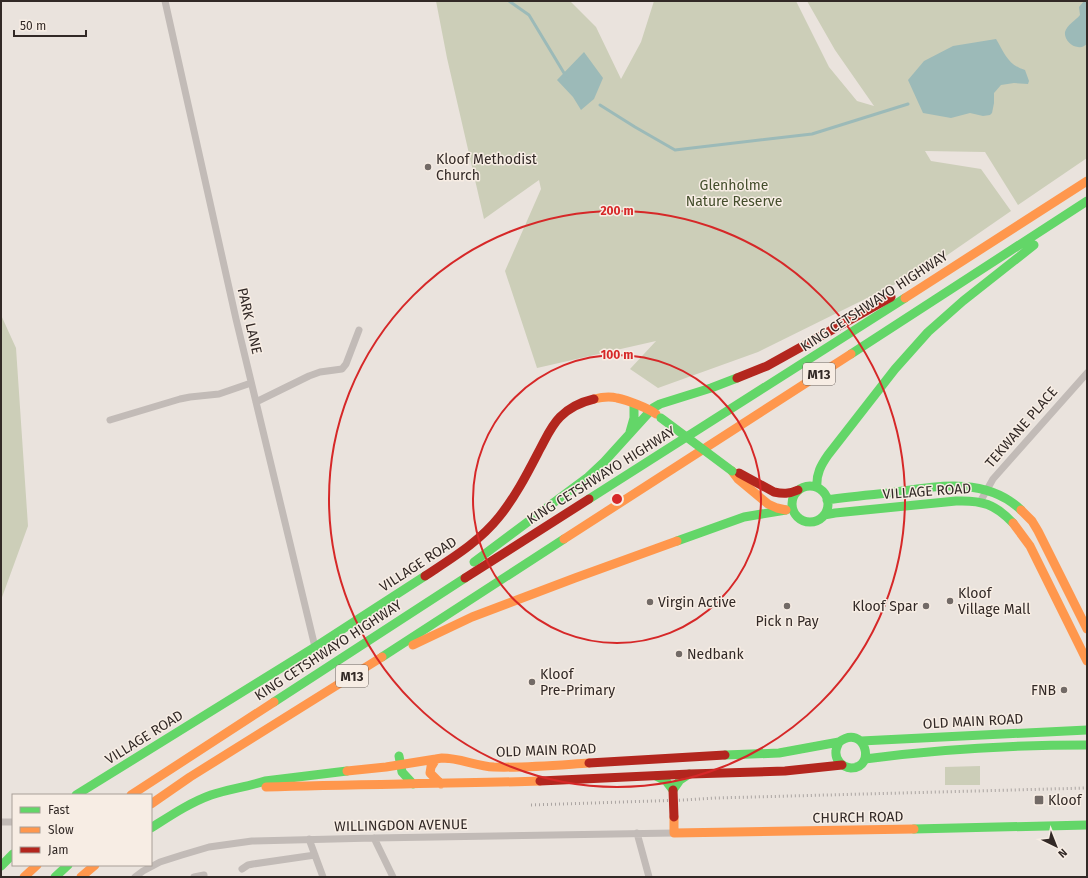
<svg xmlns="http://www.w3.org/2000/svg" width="1088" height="878" font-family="'Fira Sans',sans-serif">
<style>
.green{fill:#ccceb8}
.water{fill:#9cbab8}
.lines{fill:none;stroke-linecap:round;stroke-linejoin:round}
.stream{stroke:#9cbab8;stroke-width:3}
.street{stroke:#c2bbb7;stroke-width:7}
.fast{stroke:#63d668;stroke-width:9}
.slow{stroke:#ff974d;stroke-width:9}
.jam{stroke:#b3261e;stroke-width:9}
.rail{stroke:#aaa4a1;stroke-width:3;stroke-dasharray:1 3;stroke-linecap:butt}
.fast-bridge{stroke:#63d668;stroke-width:9}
.jam-bridge{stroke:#b3261e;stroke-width:9}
.ring{fill:none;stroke:#d62828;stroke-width:2}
.poi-dot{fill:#726a66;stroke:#f7ede4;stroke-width:1.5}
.labels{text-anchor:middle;stroke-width:3;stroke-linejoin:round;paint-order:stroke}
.shield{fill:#f7ede4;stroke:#6d645f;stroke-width:1}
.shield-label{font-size:13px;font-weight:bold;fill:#322926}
.poi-label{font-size:14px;fill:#322926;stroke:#f7ede4;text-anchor:start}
.park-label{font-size:14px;fill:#444e2c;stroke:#f7ede4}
.street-label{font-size:14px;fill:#322926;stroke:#f7ede4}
.centre{fill:#d62828;stroke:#f7ede4;stroke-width:2}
.ring-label{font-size:12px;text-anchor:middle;font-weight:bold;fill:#d62828;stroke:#f7ede4;stroke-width:3;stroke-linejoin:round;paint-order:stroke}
</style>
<rect width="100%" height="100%" fill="#eae3dd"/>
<path class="green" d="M 436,1 L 570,1 L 596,27 L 621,79 L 641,42 L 654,1 L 796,1 L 829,67 L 857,101 L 874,106 L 835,50 L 807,1 L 1087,1 L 1087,158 L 1018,205 L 985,152 L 925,151 L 931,161 L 981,169 L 1011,211 L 930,267 L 758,352 L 658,388 L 630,369 L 656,341 L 537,368 L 505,271 L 541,189 L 539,180 L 484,219 L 447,58 Z
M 1,315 L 16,348 L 28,526 L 1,600 Z
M 980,766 L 980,785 L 945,785 L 945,767 Z"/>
<path class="water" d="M 1084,1 L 1087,1 L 1087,44 C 1084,46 1082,48 1078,47 C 1071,47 1064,39 1065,32 C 1067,25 1076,20 1080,15 L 1079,7 Z
M 996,39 C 1005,54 1008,65 1025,70 L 1029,81 L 1028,84 L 1014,83 L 1001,85 L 994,93 L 994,103 L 992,113 L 990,115 L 983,116 L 970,113 L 951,118 L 923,113 L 908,80 L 924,61 L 953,46 Z
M 584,52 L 603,78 L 594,99 L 581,110 L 573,97 L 557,80 Z"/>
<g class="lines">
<path class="stream" d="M 509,1 L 529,15 L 564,73 L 567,76
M 600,105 L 635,127 L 675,150 L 812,134 L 908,104"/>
<path class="street" d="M 165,1 L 236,319 L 315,647
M 256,402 L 309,376 L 320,372 L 342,369 L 346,364 L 359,330
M 110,420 L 180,399 L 190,397 L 219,394 L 251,383
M 980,502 L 993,479 L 1087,373
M 1,822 L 13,822
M 637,833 L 649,877
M 374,838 L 393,877
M 309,839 L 323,877
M 242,869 L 248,865 L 253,864 L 315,855
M 135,877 L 143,871 L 160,862 L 182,855 L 209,847 L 252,841 L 374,838 L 674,833
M 194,877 L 204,875"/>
<path class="fast" d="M 851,354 L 1087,201
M 630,432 L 634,418 L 634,404
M792 504a18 18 0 1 1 36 0a18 18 0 1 1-36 0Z
M 817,487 C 816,474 821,465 828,455 L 895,369 L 928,332 L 963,301 L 1034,245
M 589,499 L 905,298
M 827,500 C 847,497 868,495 888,493 C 932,487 985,475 1021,510
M 824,515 L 835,513 L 956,501 C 982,500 995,504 1013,523
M 677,541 L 744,517 L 786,510
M 474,562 L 588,477 L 604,462 L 653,408 L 660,404 L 711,388 L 737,378
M 382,657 L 564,539
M 274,702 L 465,578
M 861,741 L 1087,730
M 725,755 L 779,753 L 839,742 C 865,723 877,768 851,768 C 842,767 835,760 836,751 C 836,748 838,745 839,742
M 399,756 L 402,772 L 413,784
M 865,759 C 939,749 1013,745 1087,745
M 656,776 L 666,781 L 673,790 L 680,780 L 689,774
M 76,795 L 315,647 L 425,576
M 151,828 C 170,816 189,803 211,795 C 228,789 247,787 265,781 L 347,771
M 914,829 L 1087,825
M 1,866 L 13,854
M 55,877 L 68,865"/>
<path class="slow" d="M 905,298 L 1087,181
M 594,399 C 602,397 609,396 617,398 C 627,400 648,408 656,414
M 732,471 L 738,479 L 768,504 L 777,508 L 786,510
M 1021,510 L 1032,521 L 1038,531 L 1087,629
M 1013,523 L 1030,546 L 1087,661
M 564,539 L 851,354
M 413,645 L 472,617 L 575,578 L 677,541
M 436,759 L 431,767 L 430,773 L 441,784
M 347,771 L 386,767 L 442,758 C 460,758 476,766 494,767 C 525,768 558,765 589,763
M 266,787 C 357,784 448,784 540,781
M 131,795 L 274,702
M 151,804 L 190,777 L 382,657
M 674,817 L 674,833 L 914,829
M 24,877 L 37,865
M 81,877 L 95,865"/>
<path class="jam" d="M 737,378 L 767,366 L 891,297
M 739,473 L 774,492 C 783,494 789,494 798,490
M 425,576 C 452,558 479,542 499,517 C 516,496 528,472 540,449 C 546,438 551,426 560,417 C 569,408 581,402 594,399
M 465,578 L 589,499
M 589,763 L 725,755
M 540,781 L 690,774 L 785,771 L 842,765"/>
<path class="rail" d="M 531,805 L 684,800 L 716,798 L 1087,788"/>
<path class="fast-bridge" d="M 661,418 L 732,471"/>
<path class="jam-bridge" d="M 673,790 L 674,817"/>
</g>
<g class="ring">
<circle cx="617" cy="499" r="144"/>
<circle cx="617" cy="499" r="288"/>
</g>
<g class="poi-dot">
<circle cx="428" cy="167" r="4"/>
<circle cx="950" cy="601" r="4"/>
<circle cx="650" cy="602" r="4"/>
<circle cx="787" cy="606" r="4"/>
<circle cx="926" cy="606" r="4"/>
<circle cx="679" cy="654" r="4"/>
<circle cx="532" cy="682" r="4"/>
<circle cx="1064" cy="690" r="4"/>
<rect x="1034" y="795" width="10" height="10" rx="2"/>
</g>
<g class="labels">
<g class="shield">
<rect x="803" y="363" width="32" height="22" rx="3"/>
<rect x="336" y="665" width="32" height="22" rx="3"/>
</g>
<g class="shield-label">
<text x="819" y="379">M13</text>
<text x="352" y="681">M13</text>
</g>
<g class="poi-label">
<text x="436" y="164">Kloof Methodist<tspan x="436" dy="16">Church</tspan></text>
<text x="958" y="598">Kloof<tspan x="958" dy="16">Village Mall</tspan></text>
<text x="658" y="607">Virgin Active</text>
<text x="918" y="611" text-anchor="end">Kloof Spar</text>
<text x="787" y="626" text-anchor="middle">Pick n Pay</text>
<text x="687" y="659">Nedbank</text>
<text x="540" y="679">Kloof<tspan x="540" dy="16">Pre-Primary</tspan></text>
<text x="1056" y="695" text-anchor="end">FNB</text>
<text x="1048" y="805">Kloof</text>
</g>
<g class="park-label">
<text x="734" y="190">Glenholme<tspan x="734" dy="16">Nature Reserve</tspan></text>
</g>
<g class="street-label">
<text transform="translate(874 301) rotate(-33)" y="5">KING CETSHWAYO HIGHWAY</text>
<text transform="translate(250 321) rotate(77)" y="5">PARK LANE</text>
<text transform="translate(1021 427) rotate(-49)" y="5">TEKWANE PLACE</text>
<text transform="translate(601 475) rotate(-32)" y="5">KING CETSHWAYO HIGHWAY</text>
<text transform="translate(927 491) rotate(-4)" y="5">VILLAGE ROAD</text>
<text transform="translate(418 564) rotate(-33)" y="5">VILLAGE ROAD</text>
<text transform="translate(328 650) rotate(-33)" y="5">KING CETSHWAYO HIGHWAY</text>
<text transform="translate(973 721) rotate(-3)" y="5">OLD MAIN ROAD</text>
<text transform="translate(144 737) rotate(-32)" y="5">VILLAGE ROAD</text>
<text transform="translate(546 750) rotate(-2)" y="5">OLD MAIN ROAD</text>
<text transform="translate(858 817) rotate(-1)" y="5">CHURCH ROAD</text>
<text transform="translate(401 825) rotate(-1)" y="5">WILLINGDON AVENUE</text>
</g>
</g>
<circle cx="617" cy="499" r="6" class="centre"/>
<g class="ring-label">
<text x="617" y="215">200 m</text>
<text x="617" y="359">100 m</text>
</g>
<rect width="1088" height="878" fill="none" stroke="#322926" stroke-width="4"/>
<rect x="12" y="794" width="140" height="72" fill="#f7ede4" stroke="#a89f98"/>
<rect x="20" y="807" width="20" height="6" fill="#63d668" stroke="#a89f98"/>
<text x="48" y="814" font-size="12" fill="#322926">Fast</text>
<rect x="20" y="827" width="20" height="6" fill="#ff974d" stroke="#a89f98"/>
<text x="48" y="834" font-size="12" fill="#322926">Slow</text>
<rect x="20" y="847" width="20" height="6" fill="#b3261e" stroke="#a89f98"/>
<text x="48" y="854" font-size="12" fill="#322926">Jam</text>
<g transform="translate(1056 846) rotate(137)" stroke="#f7ede4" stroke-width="3" paint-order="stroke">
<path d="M0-3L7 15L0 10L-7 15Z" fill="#322926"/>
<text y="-6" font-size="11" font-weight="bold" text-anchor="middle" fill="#322926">N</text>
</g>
<path d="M14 30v6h72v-6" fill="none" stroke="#322926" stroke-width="2"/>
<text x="20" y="30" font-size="12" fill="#322926" stroke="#f7ede4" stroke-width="3" paint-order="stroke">50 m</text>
</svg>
